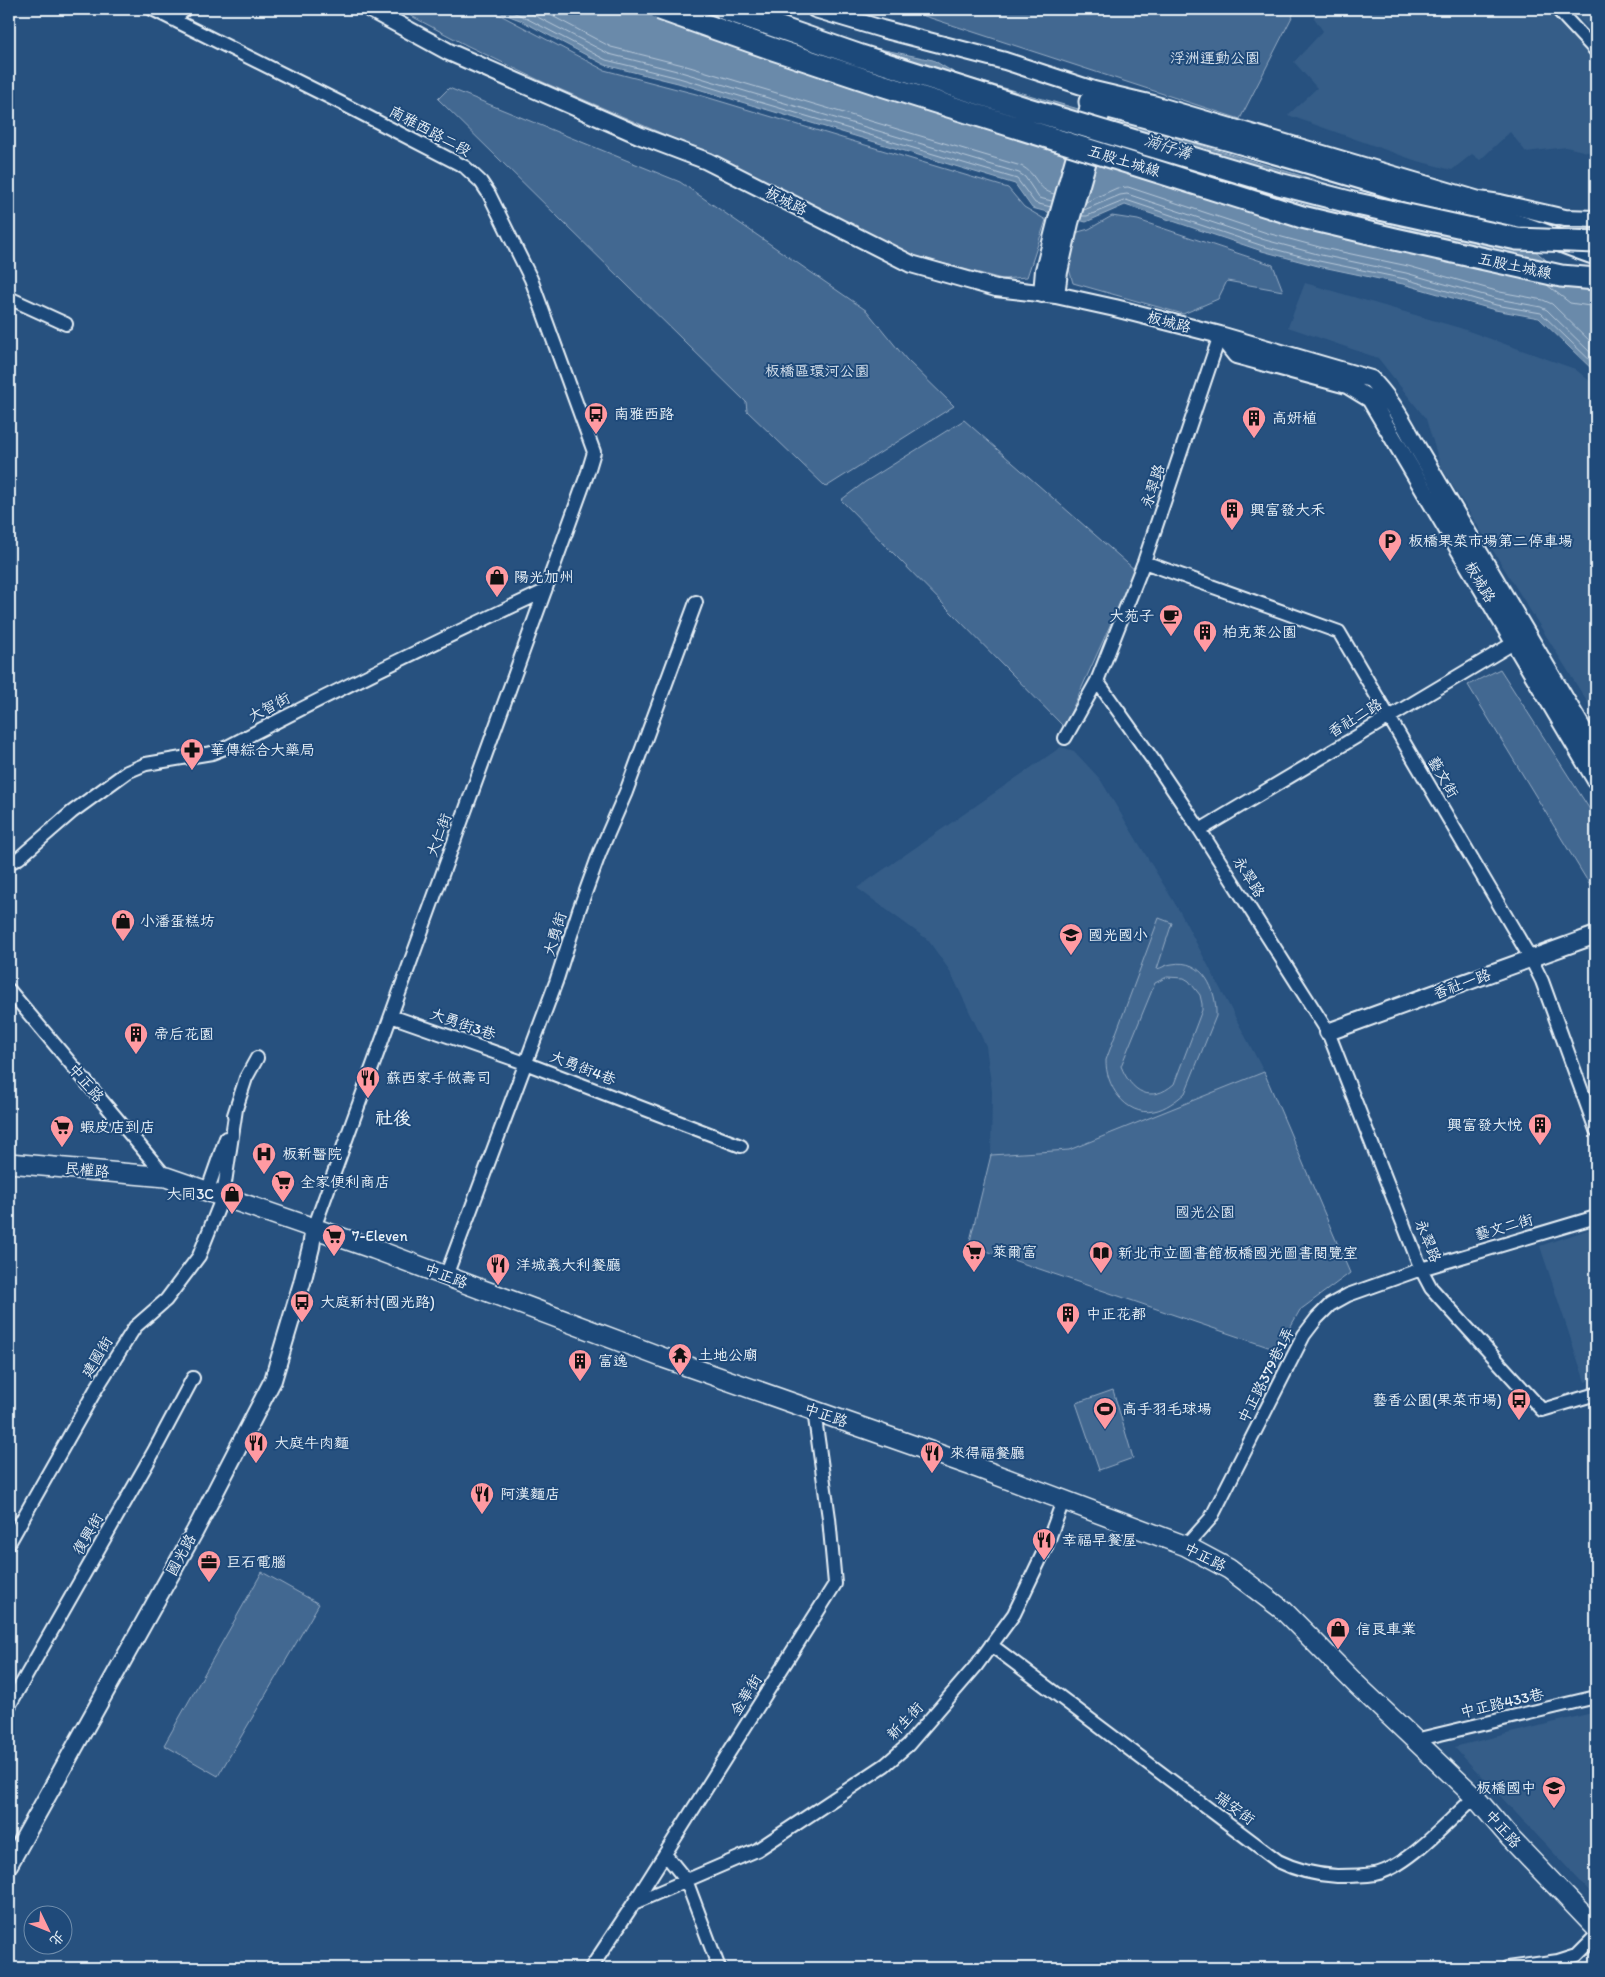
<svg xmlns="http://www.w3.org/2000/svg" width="1605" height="1977" font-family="Itim,'LXGW WenKai TC',sans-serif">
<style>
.built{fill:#355d88}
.green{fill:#436891;stroke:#96acc4;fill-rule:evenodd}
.water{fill:#6b8aaa;stroke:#9db3c9}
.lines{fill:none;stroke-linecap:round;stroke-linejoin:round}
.shore{stroke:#b6c8d9;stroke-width:1}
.minor-casing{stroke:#e8f1f8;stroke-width:16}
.tertiary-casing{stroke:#e8f1f8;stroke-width:20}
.secondary-casing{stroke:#e8f1f8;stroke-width:22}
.trunk-casing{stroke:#e8f1f8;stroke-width:25}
.minor{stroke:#1f4a7a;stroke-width:12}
.tertiary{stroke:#1f4a7a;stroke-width:16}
.secondary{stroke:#1f4a7a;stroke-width:19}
.trunk{stroke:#1f4a7a;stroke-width:21}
.trunk-bridge-casing{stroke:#e8f1f8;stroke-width:25;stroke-linecap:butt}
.trunk-bridge{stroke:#1f4a7a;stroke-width:21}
.labels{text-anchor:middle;stroke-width:4;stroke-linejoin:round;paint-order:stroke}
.park-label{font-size:15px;fill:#d8e3ee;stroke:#1f4a7a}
.street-label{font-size:15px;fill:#e8f1f8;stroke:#1f4a7a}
.poi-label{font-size:15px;fill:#e8f1f8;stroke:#1f4a7a;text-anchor:start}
.water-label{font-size:16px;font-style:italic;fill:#d5e2ec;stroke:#1f4a7a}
.quarter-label{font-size:18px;font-weight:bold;fill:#e8f1f8;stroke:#1f4a7a}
</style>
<rect width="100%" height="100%" fill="#27517f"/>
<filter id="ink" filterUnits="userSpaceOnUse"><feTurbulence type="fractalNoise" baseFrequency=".02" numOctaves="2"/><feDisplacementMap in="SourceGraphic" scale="10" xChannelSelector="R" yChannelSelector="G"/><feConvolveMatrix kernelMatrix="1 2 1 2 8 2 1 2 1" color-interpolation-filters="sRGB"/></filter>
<g filter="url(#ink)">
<path class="built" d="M 1308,9 L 1544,9 L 1596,61 L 1596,154 L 1566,147 L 1526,152 L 1510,132 L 1480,160 L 1472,154 L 1452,170 L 1414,160 L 1288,115 L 1317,88 L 1294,62 L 1323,31 Z
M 1569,9 L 1596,9 L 1596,36 Z
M 1305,283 L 1460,328 L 1575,369 L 1596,386 L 1596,716 L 1441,467 L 1426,419 L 1378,358 L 1288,327 Z
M 1061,747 L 1074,751 L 1100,779 L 1180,912 L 1264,1072 L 1069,1150 L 991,1155 L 992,1091 L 986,1046 L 950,971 L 928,940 L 857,888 Z
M 1596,1227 L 1596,1378 L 1585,1382 L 1540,1246 Z
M 1596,1712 L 1596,1898 L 1454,1747 Z"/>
<path class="green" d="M 398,9 L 489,9 L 604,70 L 696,94 L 1008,188 L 1024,207 L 1046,220 L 1027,277 L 1002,279 L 915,256 L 700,150 L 543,82 L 466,45 Z
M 903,9 L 1296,9 L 1240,119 Z
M 449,88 L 680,182 L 867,311 L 906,359 L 954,406 L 826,487 L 747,411 L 746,402 L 438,99 Z
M 1112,216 L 1138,220 L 1273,265 L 1283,291 L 1227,281 L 1218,299 L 1183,314 L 1073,283 L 1067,262 L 1078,232 L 1089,229 Z
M 964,420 L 1135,570 L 1064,727 L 841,500 L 865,482 Z
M 1500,669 L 1596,819 L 1596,895 L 1468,685 Z
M 1159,918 L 1172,923 L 1157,969 C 1162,968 1167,964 1172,964 C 1203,958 1217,990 1216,1016 L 1185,1093 C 1176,1101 1165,1109 1154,1111 C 1125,1117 1105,1084 1106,1060 ZM 1167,977 L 1184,978 L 1189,981 L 1200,995 L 1202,1004 L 1202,1010 L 1174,1084 C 1151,1104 1131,1092 1121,1066 L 1155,983 Z
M 1264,1072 L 1350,1273 L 1300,1310 L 1277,1350 L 969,1245 L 991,1155 L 1069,1150 Z
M 1113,1390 L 1133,1458 L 1099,1470 L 1076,1403 Z
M 262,1572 L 319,1604 L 218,1776 L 164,1745 Z"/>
<path class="water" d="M 491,9 L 714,9 L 822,37 L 933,60 L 958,75 L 1128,123 L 1358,193 L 1385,199 L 1404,209 L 1533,249 L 1578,287 L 1596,289 L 1596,373 L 1539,318 L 1495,310 L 1403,284 L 1318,266 L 1262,251 L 1125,205 L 1086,222 L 1032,208 L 1015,184 L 678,83 L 605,65 L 520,20 Z"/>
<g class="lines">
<path class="shore" d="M 505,9 L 522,16 L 606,60 L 679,78 L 1017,179 L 1035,203 L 1051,207
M 522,9 L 609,54 L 681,72 L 1019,173 L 1025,177 L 1039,198 L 1052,201
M 539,9 L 611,47 L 683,65 L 1021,166 C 1038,174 1035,189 1054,194
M 1086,202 L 1117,188 L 1128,187 L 1267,233 L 1323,248 L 1408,266 L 1500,292 L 1543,300 L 1552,304 L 1596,347
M 1084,210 L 1120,195 L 1127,194 L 1265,240 L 1321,255 L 1406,273 L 1498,299 L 1541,307 L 1547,310 L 1596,358
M 1082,216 L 1087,216 L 1126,200 L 1263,246 L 1319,261 L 1405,279 L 1496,305 L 1541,313 L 1596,366
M 1547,285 L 1570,303 L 1596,307"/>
<g class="minor-casing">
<path id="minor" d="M 152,9 L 341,103 L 465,167 L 481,182 L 489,194 L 531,279 L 594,452 L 588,472 L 314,1228
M 1557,9 L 1596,51
M 174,20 L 185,9
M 9,298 L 66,324
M 1220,335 L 1144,562 L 1097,681 L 1153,760 L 1200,830 L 1328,1032 L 1421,1269 L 1431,1288 L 1542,1410 L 1596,1394
M 1144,562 L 1339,632 L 1531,959 L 1542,981 L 1596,1130
M 1065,738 L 1097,681
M 1200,830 L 1522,638
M 9,863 L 19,858 L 72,812 L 127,772 L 146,764 L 212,753 L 225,748 C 331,693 437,641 545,591
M 9,990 L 166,1177
M 391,1016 L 525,1063 L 741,1146
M 234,1115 L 246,1078 L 257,1058
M 207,1192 L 226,1138
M 446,1276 L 556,982 L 579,910 L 600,852 L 626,792 L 696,602
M 9,1543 L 96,1389 L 135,1327 L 166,1300 L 199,1256 L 223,1196 L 236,1109
M 1186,1546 L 1211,1518 L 1304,1335 L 1317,1318 L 1330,1305 L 1348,1295 L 1421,1269 L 1596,1217
M 991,1645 L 1278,1861 C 1296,1870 1316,1875 1337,1876 C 1349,1876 1362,1876 1375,1874 C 1408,1867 1449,1820 1475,1797
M 9,1706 L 153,1453 L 193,1378
M 1415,1740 L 1596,1697
M 665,1854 L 686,1880 L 719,1968
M 634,1903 L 757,1850 L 885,1765 L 908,1745 L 976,1666 L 1014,1614 L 1046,1547 L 1063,1501
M 591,1968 L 634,1903 L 835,1584 L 829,1518 L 814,1411
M 1507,1968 L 1558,1961 L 1577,1955 L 1596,1936"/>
</g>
<g class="tertiary-casing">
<path id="tertiary" d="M 370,9 L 449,52 L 641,136 L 707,161 L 911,264 L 996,288 L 1056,295 L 1115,308 L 1220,335 L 1371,379 C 1389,397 1401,417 1413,440 L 1596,751
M 815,9 L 882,29 L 1005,61 L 1094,90 L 1153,104 L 1479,200 L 1500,203 L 1565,218 L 1596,219
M 1042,294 L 1044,270 L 1057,219 L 1093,92
M 1056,295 L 1059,272 L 1070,223 L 1107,94
M 1220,335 L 1236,355 L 1347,385 L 1370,399 L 1596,781
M 1328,1032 L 1596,935
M 9,1865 L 195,1531 L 273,1380 L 302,1283 L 311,1247 L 314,1228"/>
</g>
<g class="secondary-casing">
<path id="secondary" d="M 9,1163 L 166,1177 L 374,1249 L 664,1358 L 978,1468 L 1186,1546 L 1229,1569 L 1283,1610 L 1358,1686 L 1475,1797 L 1511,1839 L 1596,1928"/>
</g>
<g class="trunk-casing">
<path id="trunk" d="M 1090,102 C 1236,140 1381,183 1525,228 C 1549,236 1572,246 1596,254"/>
</g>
<use href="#minor" class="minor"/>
<use href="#tertiary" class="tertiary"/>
<use href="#secondary" class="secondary"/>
<use href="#trunk" class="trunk"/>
<g class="trunk-bridge-casing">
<path id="trunk-bridge" d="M 660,9 L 770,48 L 875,83 L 1302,217 L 1395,239 L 1561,276 L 1596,279
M 725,9 L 861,56 L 1028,109 L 1279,184 L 1357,204 L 1517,239 L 1596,242"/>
</g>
<use href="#trunk-bridge" class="trunk-bridge"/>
</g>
</g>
<defs>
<g id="bus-pin" transform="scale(1.25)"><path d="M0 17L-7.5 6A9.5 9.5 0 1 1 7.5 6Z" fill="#ff9aa2" stroke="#1f4a7a"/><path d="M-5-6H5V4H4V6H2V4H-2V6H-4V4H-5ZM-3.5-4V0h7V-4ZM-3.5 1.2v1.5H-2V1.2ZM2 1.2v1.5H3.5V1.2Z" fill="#111"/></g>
<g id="building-pin" transform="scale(1.25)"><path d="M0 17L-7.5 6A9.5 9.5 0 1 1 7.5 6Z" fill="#ff9aa2" stroke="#1f4a7a"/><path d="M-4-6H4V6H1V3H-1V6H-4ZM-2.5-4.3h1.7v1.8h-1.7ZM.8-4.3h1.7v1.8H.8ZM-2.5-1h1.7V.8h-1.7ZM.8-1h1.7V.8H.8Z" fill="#111"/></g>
<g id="parking-pin" transform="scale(1.25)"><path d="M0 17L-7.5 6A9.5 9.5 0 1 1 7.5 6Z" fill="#ff9aa2" stroke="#1f4a7a"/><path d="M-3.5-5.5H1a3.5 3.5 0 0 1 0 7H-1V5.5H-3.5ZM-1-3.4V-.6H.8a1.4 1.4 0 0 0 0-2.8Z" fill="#111"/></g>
<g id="shop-pin" transform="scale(1.25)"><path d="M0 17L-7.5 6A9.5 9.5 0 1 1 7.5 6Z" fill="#ff9aa2" stroke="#1f4a7a"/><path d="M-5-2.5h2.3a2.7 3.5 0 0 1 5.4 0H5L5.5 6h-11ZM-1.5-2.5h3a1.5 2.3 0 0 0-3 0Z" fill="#111"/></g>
<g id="cafe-pin" transform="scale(1.25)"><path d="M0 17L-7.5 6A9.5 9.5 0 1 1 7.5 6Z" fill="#ff9aa2" stroke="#1f4a7a"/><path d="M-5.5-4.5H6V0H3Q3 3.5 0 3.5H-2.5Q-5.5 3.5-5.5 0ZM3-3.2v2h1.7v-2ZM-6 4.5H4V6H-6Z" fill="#111"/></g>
<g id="pharmacy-pin" transform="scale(1.25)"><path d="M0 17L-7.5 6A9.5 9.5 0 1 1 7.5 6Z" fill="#ff9aa2" stroke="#1f4a7a"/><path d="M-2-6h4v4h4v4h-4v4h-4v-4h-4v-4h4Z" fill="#111"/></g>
<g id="school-pin" transform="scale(1.25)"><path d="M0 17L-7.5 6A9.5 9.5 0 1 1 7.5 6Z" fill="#ff9aa2" stroke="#1f4a7a"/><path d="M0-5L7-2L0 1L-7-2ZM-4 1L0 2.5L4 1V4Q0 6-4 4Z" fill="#111"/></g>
<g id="restaurant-pin" transform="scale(1.25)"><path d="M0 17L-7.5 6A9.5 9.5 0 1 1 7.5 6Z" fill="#ff9aa2" stroke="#1f4a7a"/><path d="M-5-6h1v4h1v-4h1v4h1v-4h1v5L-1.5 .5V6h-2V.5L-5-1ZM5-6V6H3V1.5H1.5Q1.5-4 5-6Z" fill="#111"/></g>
<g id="supermarket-pin" transform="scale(1.25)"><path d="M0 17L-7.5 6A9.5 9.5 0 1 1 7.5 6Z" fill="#ff9aa2" stroke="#1f4a7a"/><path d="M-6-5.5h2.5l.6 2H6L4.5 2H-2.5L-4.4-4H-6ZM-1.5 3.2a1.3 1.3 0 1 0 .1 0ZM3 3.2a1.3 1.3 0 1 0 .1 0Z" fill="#111"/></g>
<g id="hospital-pin" transform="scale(1.25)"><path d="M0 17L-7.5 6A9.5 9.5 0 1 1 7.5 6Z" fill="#ff9aa2" stroke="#1f4a7a"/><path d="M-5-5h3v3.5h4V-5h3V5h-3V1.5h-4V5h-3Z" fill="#111"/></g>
<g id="library-pin" transform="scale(1.25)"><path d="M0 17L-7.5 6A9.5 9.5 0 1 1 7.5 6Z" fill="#ff9aa2" stroke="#1f4a7a"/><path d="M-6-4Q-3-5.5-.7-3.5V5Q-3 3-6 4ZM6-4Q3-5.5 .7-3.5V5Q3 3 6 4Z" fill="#111"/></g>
<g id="temple-pin" transform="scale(1.25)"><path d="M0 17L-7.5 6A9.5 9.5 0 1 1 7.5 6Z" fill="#ff9aa2" stroke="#1f4a7a"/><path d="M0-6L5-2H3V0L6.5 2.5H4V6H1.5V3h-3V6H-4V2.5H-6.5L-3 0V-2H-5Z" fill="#111"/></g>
<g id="stadium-pin" transform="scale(1.25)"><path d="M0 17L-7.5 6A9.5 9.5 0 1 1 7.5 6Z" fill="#ff9aa2" stroke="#1f4a7a"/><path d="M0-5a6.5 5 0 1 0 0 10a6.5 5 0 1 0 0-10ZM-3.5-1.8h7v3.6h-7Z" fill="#111"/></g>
<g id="office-pin" transform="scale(1.25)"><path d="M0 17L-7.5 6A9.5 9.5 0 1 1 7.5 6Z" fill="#ff9aa2" stroke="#1f4a7a"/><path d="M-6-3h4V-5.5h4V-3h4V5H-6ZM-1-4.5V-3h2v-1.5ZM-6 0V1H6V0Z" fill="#111"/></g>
</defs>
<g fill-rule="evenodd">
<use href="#bus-pin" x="596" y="414"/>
<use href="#building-pin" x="1254" y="418"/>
<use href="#building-pin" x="1232" y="510"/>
<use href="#parking-pin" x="1390" y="541"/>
<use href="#shop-pin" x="497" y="577"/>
<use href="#cafe-pin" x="1171" y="616"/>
<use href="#building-pin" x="1205" y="632"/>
<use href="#pharmacy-pin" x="192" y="750"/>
<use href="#shop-pin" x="123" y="921"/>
<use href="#school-pin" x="1071" y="935"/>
<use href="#building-pin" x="136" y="1034"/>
<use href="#restaurant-pin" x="368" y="1078"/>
<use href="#building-pin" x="1540" y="1125"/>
<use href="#supermarket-pin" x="62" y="1127"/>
<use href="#hospital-pin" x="264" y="1154"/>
<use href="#supermarket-pin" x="283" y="1182"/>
<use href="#shop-pin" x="232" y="1194"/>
<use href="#supermarket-pin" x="334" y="1236"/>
<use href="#supermarket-pin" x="974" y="1252"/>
<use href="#library-pin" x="1101" y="1253"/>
<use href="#restaurant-pin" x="498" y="1265"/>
<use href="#bus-pin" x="302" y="1302"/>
<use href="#building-pin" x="1068" y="1314"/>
<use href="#temple-pin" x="680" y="1355"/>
<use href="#building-pin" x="580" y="1361"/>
<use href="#bus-pin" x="1519" y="1400"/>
<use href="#stadium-pin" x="1105" y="1409"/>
<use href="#restaurant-pin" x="256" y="1443"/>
<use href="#restaurant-pin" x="932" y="1453"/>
<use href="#restaurant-pin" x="482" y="1494"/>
<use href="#restaurant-pin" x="1044" y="1540"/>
<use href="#office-pin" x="209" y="1562"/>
<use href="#shop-pin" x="1338" y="1629"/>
<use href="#school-pin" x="1554" y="1788"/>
</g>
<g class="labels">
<g class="park-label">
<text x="1215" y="63">浮洲運動公園</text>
<text x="817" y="376">板橋區環河公園</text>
<text x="1205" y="1217">國光公園</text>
</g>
<g class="street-label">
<text transform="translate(430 131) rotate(28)" y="5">南雅西路二段</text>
<text transform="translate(1124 161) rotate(17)" y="5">五股土城線</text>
<text transform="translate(786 201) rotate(27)" y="5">板城路</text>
<text transform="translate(1515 266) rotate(12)" y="5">五股土城線</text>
<text transform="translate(1169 322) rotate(15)" y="5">板城路</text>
<text transform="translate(1153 486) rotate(-72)" y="5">永翠路</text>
<text transform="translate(1480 582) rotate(59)" y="5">板城路</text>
<text transform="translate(269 707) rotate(-28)" y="5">大智街</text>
<text transform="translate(1355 718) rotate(-31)" y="5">香社二路</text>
<text transform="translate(1443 777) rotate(60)" y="5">藝文街</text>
<text transform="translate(439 835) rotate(-70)" y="5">大仁街</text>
<text transform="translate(1249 877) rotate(58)" y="5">永翠路</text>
<text transform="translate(555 934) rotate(-73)" y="5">大勇街</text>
<text transform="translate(1462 984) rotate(-20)" y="5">香社一路</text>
<text transform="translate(463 1024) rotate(19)" y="5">大勇街3巷</text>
<text transform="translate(583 1068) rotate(21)" y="5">大勇街4巷</text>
<text transform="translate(86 1083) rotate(49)" y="5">中正路</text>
<text transform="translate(87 1170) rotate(5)" y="5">民權路</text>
<text transform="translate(1504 1227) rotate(-16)" y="5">藝文二街</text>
<text transform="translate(1428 1241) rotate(68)" y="5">永翠路</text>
<text transform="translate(446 1276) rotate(21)" y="5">中正路</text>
<text transform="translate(97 1357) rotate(-59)" y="5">建國街</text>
<text transform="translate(1266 1375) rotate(-63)" y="5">中正路379巷1弄</text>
<text transform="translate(826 1415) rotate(19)" y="5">中正路</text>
<text transform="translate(88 1534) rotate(-60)" y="5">復興街</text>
<text transform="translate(181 1555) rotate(-61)" y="5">國光路</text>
<text transform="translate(1205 1557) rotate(27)" y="5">中正路</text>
<text transform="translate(746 1695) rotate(-58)" y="5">金華街</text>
<text transform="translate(1502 1703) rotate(-13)" y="5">中正路433巷</text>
<text transform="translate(905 1721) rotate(-47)" y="5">新生街</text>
<text transform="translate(1235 1808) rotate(37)" y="5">瑞安街</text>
<text transform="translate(1503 1829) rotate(48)" y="5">中正路</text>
</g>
<g class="poi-label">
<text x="614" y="419">南雅西路</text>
<text x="1272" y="423">高妍植</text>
<text x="1250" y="515">興富發大禾</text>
<text x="1408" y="546">板橋果菜市場第二停車場</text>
<text x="514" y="582">陽光加州</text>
<text x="1154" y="621" text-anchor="end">大苑子</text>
<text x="1222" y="637">柏克萊公園</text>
<text x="210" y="755">華傳綜合大藥局</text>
<text x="140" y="926">小潘蛋糕坊</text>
<text x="1088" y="940">國光國小</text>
<text x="154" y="1039">帝后花園</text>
<text x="386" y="1083">蘇西家手做壽司</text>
<text x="1522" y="1130" text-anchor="end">興富發大悦</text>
<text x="80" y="1132">蝦皮店到店</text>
<text x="282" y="1159">板新醫院</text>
<text x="300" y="1187">全家便利商店</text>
<text x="214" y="1199" text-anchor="end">大同3C</text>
<text x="352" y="1241">7-Eleven</text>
<text x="992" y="1257">萊爾富</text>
<text x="1118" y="1258">新北市立圖書館板橋國光圖書閱覽室</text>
<text x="516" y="1270">洋城義大利餐廳</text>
<text x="320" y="1307">大庭新村(國光路)</text>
<text x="1086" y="1319">中正花都</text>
<text x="698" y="1360">土地公廟</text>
<text x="598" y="1366">富逸</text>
<text x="1502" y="1405" text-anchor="end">藝香公園(果菜市場)</text>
<text x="1122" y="1414">高手羽毛球場</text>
<text x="274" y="1448">大庭牛肉麵</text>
<text x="950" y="1458">來得福餐廳</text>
<text x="500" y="1499">阿漢麵店</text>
<text x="1062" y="1545">幸福早餐屋</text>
<text x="226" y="1567">巨石電腦</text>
<text x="1356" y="1634">信良車業</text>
<text x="1536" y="1793" text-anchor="end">板橋國中</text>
</g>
<g class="water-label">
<text transform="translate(1168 146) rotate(18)" y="6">湳仔溝</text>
</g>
<g class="quarter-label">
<text x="393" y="1124">社後</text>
</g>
</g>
<rect width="1605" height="1977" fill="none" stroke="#1f4a7a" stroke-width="30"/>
<rect x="15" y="15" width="1575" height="1947" fill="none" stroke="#e8f1f8" stroke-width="2" filter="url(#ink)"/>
<g transform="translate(48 1930) rotate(133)"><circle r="24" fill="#1f4a7a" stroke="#6f8dac"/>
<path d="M0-4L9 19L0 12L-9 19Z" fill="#ff9aa2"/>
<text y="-8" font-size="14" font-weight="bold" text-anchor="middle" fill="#e8f1f8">北</text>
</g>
</svg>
